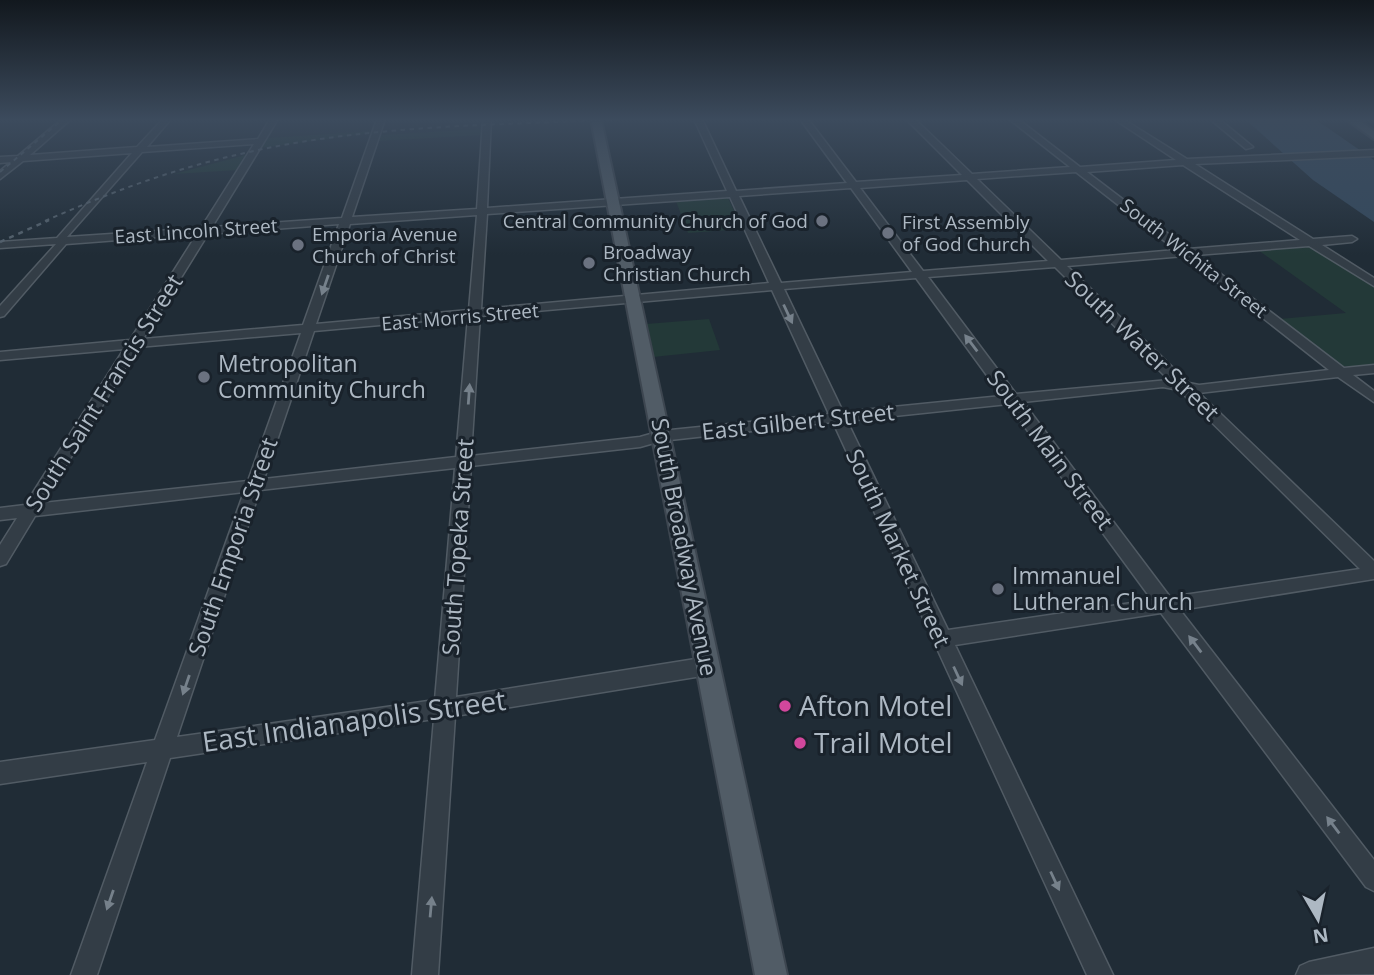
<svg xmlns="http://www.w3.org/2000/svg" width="1374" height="975" font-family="'Open Sans',sans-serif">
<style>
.green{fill:#233938}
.water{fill:#34495d}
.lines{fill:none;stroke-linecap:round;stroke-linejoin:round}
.minor-casing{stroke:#515b64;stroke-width:3}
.major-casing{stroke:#3d4650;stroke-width:4}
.minor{fill:#333d46;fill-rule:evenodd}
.major{fill:#515c66;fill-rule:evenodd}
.rail-far1{stroke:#55626d;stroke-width:2;stroke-dasharray:4.5 4.5;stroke-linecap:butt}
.rail{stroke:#55626d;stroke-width:2.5;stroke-dasharray:5 5;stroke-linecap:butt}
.oneway{fill:#76818b}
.worship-dot{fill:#6b7280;stroke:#19222b;stroke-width:2.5}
.hotel-dot{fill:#d1479c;stroke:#19222b;stroke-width:2.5}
.labels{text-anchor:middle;stroke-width:6;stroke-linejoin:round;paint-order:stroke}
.far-poi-label{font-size:19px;fill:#adb8c3;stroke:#19222b;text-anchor:start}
.far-street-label{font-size:19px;fill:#adb8c3;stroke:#19222b}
.street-label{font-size:23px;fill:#adb8c3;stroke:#19222b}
.poi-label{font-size:23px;fill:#adb8c3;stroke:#19222b;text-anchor:start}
.near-poi-label{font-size:28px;fill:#adb8c3;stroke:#19222b;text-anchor:start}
.near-street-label{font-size:28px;fill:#adb8c3;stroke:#19222b}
</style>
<rect width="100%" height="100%" fill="#202c36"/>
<path class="green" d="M 482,129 L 482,135 L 379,141 L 381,135 Z
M 373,131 L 372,133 L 261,148 L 268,138 Z
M 249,154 L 238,170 L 174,174 Z
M 728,198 L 743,229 L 688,233 L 676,201 Z
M 1312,247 L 1374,286 L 1374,366 L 1342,366 L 1280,319 L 1346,313 L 1258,250 Z
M 709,319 L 720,350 L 653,357 L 646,324 Z"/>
<path class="water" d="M 1245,119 L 1315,119 L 1374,160 L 1374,222 L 1313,180 Z"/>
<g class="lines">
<g class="minor-casing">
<path id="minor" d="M 62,119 L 71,119 L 30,155 L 137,147 L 163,119 L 171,119 L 147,147 L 258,139 L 270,119 L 278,119 L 212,227 L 342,218 L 377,119 L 385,119 L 352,217 L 477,209 L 483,119 L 491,119 L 487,208 L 727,191 L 694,119 L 702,119 L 736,191 L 847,183 L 800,119 L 808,119 L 856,182 L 962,175 L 906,119 L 915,119 L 972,174 L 1070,167 L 1009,119 L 1018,119 L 1080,167 L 1176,160 L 1114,119 L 1123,119 L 1187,159 L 1374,150 L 1374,156 L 1195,164 L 1313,239 L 1352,236 L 1357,239 L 1352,242 L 1322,245 L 1374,278 L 1374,286 L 1309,246 L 1196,255 L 1344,368 L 1374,365 L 1374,373 L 1353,375 L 1374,391 L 1374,402 L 1338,377 L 1199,393 L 1374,561 L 1374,579 L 1180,610 L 1374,860 L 1374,891 L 1366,887 L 1161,613 L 955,645 L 1113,975 L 1087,975 L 833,422 L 661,441 L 640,447 L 471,466 L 456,697 L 708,657 L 715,660 L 718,666 L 715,672 L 708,675 L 455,716 L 438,975 L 412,975 L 434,719 L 170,758 L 97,975 L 71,975 L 147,762 L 0,784 L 0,762 L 155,740 L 244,492 L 35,516 L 6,564 L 0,566 L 0,545 L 17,518 L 0,520 L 0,508 L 25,505 L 124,349 L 0,360 L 0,352 L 130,340 L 197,234 L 66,244 L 4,316 L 0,317 L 0,306 L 56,244 L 0,248 L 0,242 L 57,238 L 132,153 L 23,161 L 0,179 L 0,171 L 11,162 L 0,163 L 0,157 L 18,156 ZM 254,144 L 201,228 L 67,237 L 142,152 ZM 1183,165 L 1300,240 L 1188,249 L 1087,172 ZM 1076,172 L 1176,250 L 1061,260 L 977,179 ZM 967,180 L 1048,261 L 923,271 L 860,188 ZM 851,188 L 912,272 L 781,283 L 739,196 ZM 730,197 L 769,283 L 481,309 L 487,214 ZM 477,215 L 469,310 L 316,324 L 350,224 ZM 339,224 L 303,325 L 143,339 L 208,234 ZM 1184,256 L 1329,370 L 1199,385 L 1189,383 L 1067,266 ZM 1055,267 L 1169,380 L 1016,394 L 928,277 ZM 916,278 L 1002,396 L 843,412 L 784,289 ZM 772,290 L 829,414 L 661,431 L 640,437 L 471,456 L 480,316 ZM 468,317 L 456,457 L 264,479 L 314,331 ZM 301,333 L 248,481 L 43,503 L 138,347 ZM 1163,387 L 1179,390 L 1360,569 L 1170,597 L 1023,402 ZM 1008,404 L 1152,600 L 948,630 L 847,421 ZM 455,468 L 435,700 L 177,737 L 260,490 Z
M 1210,119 L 1219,119 L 1253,147 L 1246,149 Z
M 1374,948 L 1374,974 L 1296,975 L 1300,966 L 1309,962 Z"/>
</g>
<g class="major-casing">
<path id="major" d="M 591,119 L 601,119 L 787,975 L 755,975 Z
M 1346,119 L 1357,119 L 1374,131 L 1374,139 Z"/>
</g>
<use href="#minor" class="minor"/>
<use href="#major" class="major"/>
<path class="rail-far1" d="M 0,172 L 63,119
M 45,221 C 106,194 170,170 236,155 C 365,124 501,125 633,119"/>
<path class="rail" d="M 0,242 L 49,220"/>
</g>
<defs><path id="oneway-solid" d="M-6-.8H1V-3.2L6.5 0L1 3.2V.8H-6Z" transform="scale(1.75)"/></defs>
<g class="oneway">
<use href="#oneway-solid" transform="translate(325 285) rotate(109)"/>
<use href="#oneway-solid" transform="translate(788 314) rotate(65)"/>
<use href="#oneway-solid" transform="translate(971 343) rotate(-127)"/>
<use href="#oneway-solid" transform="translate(469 394) rotate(-86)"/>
<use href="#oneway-solid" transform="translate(1195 644) rotate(-127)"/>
<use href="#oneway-solid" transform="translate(958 676) rotate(65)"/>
<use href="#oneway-solid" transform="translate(186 685) rotate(109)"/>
<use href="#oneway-solid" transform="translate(1333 825) rotate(-127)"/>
<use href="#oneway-solid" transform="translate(1055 881) rotate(65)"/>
<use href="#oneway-solid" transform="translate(110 900) rotate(109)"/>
<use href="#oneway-solid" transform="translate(431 907) rotate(-85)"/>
</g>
<linearGradient id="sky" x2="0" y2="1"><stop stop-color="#12181e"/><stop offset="0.47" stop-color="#3c4b5d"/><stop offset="1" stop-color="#3c4b5d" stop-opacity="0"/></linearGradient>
<rect width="1374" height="255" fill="url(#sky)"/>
<g class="worship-dot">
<circle cx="822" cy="221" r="7"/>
<circle cx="888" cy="233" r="7"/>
<circle cx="298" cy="245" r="7"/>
<circle cx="589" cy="263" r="7"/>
<circle cx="204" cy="377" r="7"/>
<circle cx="998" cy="589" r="7"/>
</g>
<g class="hotel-dot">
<circle cx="785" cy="706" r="7"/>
<circle cx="800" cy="743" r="7"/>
</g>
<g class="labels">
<g class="far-poi-label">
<text x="808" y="228" text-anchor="end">Central Community Church of God</text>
<text x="902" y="229">First Assembly<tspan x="902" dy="22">of God Church</tspan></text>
<text x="312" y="241">Emporia Avenue<tspan x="312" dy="22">Church of Christ</tspan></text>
<text x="603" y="259">Broadway<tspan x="603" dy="22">Christian Church</tspan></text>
</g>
<g class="far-street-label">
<text transform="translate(196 231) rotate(-4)" y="7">East Lincoln Street</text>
<text transform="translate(1194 258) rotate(38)" y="7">South Wichita Street</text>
<text transform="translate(460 317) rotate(-5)" y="7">East Morris Street</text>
</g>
<g class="street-label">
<text transform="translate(1142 346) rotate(44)" y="8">South Water Street</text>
<text transform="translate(104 393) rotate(-58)" y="8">South Saint Francis Street</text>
<text transform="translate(798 422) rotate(-6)" y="8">East Gilbert Street</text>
<text transform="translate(1050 450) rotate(53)" y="8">South Main Street</text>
<text transform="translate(233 547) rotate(-71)" y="8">South Emporia Street</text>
<text transform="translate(458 547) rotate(-86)" y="8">South Topeka Street</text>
<text transform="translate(684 547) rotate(79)" y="8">South Broadway Avenue</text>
<text transform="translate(898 548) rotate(65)" y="8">South Market Street</text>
</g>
<g class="poi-label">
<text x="218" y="372">Metropolitan<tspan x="218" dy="26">Community Church</tspan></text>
<text x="1012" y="584">Immanuel<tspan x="1012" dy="26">Lutheran Church</tspan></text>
</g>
<g class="near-poi-label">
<text x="799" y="716">Afton Motel</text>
<text x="814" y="753">Trail Motel</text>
</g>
<g class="near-street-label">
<text transform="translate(354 721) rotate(-8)" y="10">East Indianapolis Street</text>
</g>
</g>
<g transform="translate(1318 919) rotate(171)" stroke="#19222b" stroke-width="5" paint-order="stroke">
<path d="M0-5L12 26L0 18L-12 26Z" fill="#adb8c3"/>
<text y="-10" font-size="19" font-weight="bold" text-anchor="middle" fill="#adb8c3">N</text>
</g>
</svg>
